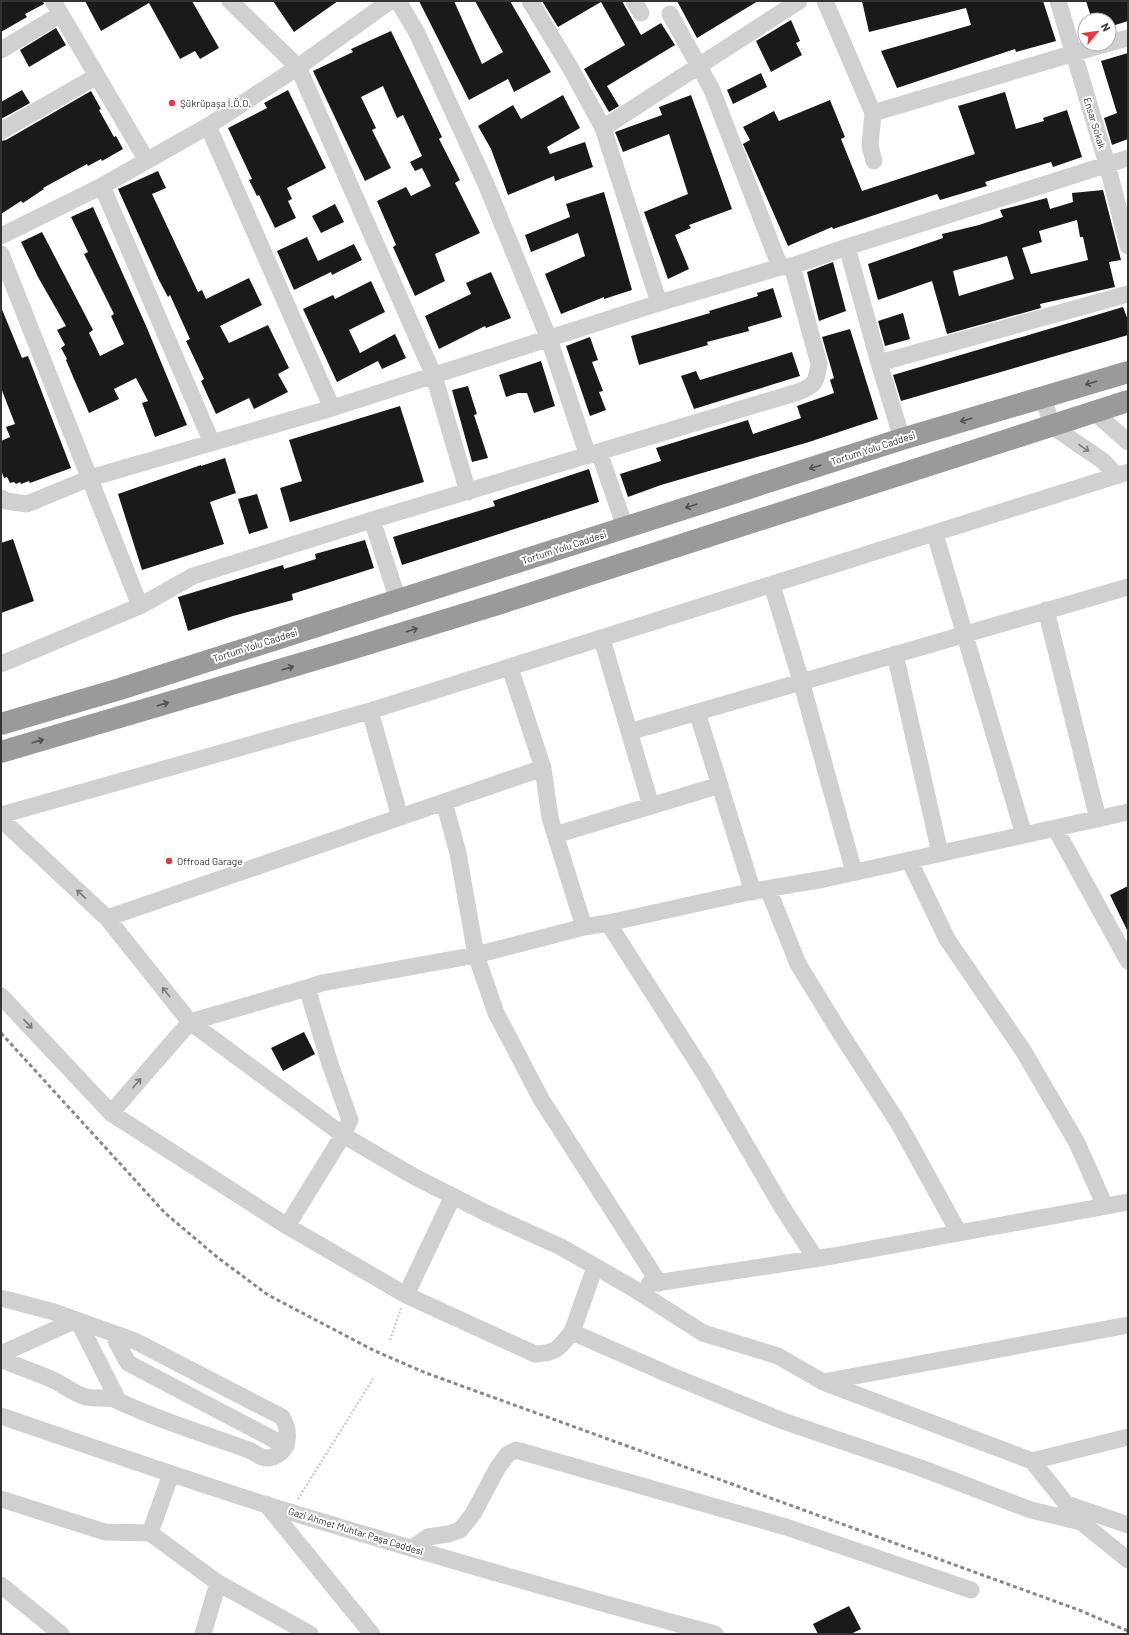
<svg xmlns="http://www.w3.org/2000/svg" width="1129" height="1635" font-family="Barlow,sans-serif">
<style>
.building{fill:#1a1a1a;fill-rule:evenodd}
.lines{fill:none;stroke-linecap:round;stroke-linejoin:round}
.path{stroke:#cdcdcd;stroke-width:2.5;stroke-dasharray:2 2;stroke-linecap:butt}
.minor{stroke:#d0d0d0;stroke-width:17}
.highway{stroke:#9a9a9a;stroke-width:22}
.rail{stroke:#888;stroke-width:3;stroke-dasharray:4 3;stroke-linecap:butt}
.oneway{stroke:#525252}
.oneway2{stroke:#7a7a7a}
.poi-dot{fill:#e63946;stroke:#fff;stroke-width:1.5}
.labels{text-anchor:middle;stroke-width:4;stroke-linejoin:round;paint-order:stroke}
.poi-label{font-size:10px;fill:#333;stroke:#fff;text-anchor:start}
.street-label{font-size:10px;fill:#333;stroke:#fff}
</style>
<rect width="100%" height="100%" fill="#fff"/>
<path class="building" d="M 1,1 L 43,1 L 44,4 L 25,14 L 27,17 L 1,32 Z
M 85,1 L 192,1 L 219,48 L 200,59 L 195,51 L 180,59 L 149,3 L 101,31 Z
M 273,1 L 338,1 L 294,32 Z
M 419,1 L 454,1 L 482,64 L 503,52 L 475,1 L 510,1 L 551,72 L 514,92 L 508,79 L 469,100 Z
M 542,1 L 622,1 L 641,35 L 661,23 L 675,45 L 607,86 L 619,106 L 609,112 L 584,69 L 625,45 L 601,2 L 558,27 Z
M 677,1 L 758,1 L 697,38 Z
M 862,1 L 1043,1 L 1056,41 L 1016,52 L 1015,49 L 897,88 L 881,51 L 971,25 L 966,8 L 869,32 Z
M 1086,1 L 1128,1 L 1128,21 L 1109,27 L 1109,20 L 1092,20 Z
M 791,20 L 800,41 L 796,43 L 802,55 L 771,72 L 756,41 Z
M 56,28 L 66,45 L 29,67 L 20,50 Z
M 391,31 L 442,137 L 439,139 L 460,180 L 455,183 L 480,233 L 435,254 L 445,281 L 415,296 L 393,247 L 396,245 L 377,201 L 406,187 L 411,196 L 431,186 L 422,168 L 415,171 L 410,162 L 422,156 L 403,115 L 397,118 L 383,86 L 361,97 L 376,128 L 372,130 L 391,168 L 365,181 L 313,71 L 353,52 L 351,49 Z
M 1128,53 L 1128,139 L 1112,145 L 1104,118 L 1117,113 L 1101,61 Z
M 761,73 L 767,87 L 733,104 L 727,90 Z
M 22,90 L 30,103 L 1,119 L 1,102 Z
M 288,90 L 326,168 L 287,188 L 292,199 L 288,201 L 296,218 L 275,228 L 259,195 L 257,196 L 249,180 L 252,179 L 228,128 L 267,108 L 264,103 Z
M 91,91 L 101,109 L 99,110 L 114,137 L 116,136 L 123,149 L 102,161 L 101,159 L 88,166 L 87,164 L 43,188 L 44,189 L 23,203 L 21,201 L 1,214 L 1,141 L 6,140 Z
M 1005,92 L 1016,129 L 1044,121 L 1043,118 L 1067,110 L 1082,157 L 1053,167 L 1051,162 L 985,182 L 987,186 L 940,200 L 937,194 L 833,229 L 832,227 L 788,246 L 743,144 L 750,140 L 743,127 L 774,111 L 779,121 L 830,100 L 845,137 L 841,139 L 862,191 L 975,154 L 958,106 Z
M 563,95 L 580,128 L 547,147 L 550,154 L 585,142 L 593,167 L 555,181 L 554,176 L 508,195 L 491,149 L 478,126 L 513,105 L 521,119 Z
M 691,95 L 732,209 L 689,225 L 691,228 L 675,235 L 689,269 L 668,279 L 644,212 L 688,194 L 669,134 L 623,152 L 615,132 L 662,115 L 659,107 Z
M 158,171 L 166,188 L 152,194 L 198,292 L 202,290 L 206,299 L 249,278 L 262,305 L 220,326 L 229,343 L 268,325 L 289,368 L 278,374 L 288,392 L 254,409 L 249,398 L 216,414 L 201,381 L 204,379 L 186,341 L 190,339 L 170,295 L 168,297 L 159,280 L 118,189 Z
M 1103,190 L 1121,260 L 1109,262 L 1115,287 L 1040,304 L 1041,308 L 947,334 L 932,281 L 878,300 L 868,264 L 943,238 L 942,234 L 979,225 L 1003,217 L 1000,210 L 1047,198 L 1050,209 L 1073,202 L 1072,193 ZM 1077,220 L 1080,237 L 1083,237 L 1088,260 L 1031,274 L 1022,248 L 1042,242 L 1039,231 ZM 1007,256 L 1014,279 L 959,296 L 953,271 Z
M 604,192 L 632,290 L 604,299 L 604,297 L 561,314 L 545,274 L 585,256 L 578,233 L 531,252 L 525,235 L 570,217 L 566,204 Z
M 335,204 L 344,222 L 321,233 L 312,216 Z
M 93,207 L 147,328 L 187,425 L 155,437 L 142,403 L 148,401 L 136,378 L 114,389 L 119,399 L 89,413 L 74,379 L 66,360 L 67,359 L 61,348 L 65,345 L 57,330 L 66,326 L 38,277 L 21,242 L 42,232 L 93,330 L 89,333 L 100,356 L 124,344 L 111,316 L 114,314 L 84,254 L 88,252 L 71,217 Z
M 307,237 L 318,261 L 354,244 L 362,260 L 332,275 L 331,272 L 294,290 L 277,251 Z
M 833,262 L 846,311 L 819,321 L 807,272 Z
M 491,272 L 511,318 L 486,328 L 485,326 L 439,349 L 425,316 L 471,294 L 466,283 Z
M 371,281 L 385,312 L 349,330 L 360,353 L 395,334 L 406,358 L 382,369 L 378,361 L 337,382 L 303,309 L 333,295 L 335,299 Z
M 773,288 L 782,317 L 748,327 L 749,331 L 707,342 L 708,345 L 639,365 L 631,336 L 710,313 L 709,311 L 758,296 L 757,293 Z
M 1,307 L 22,358 L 28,356 L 71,468 L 30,483 L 29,481 L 21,484 L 20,482 L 16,484 L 14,482 L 10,483 L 7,477 L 4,478 L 1,470 L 1,441 L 10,437 L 6,427 L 15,424 L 1,388 Z
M 1123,307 L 1128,320 L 1128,335 L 901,401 L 893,375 Z
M 903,313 L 910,339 L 885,346 L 878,321 Z
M 850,329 L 878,419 L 809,442 L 661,485 L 628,497 L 620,474 L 661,461 L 656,448 L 748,420 L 753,434 L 801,418 L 797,406 L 834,393 L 830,380 L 834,378 L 822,337 Z
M 590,337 L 598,360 L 592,362 L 603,391 L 599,392 L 606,410 L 590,416 L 566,346 Z
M 792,352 L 800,376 L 694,409 L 681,376 L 696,371 L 700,380 Z
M 541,361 L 555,406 L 534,413 L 527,393 L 518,393 L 506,397 L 499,375 Z
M 468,386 L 477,414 L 474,415 L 488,458 L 472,462 L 452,390 Z
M 400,406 L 424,482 L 290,522 L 280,488 L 302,481 L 289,440 Z
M 225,458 L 236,493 L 210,502 L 224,544 L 142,570 L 118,494 L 201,465 L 201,466 Z
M 589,469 L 599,502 L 402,565 L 393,537 L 495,506 L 493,501 Z
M 257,494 L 268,528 L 249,534 L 238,499 Z
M 13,539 L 34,601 L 1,613 L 1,543 Z
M 365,540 L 374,568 L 292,594 L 293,600 L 233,616 L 188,631 L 178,597 L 283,565 L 284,569 L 316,559 L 315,554 Z
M 1128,886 L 1128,932 L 1110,895 Z
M 304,1032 L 315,1054 L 283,1071 L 271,1048 Z
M 849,1606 L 861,1629 L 851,1634 L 818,1634 L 813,1624 Z"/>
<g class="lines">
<path class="path" d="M 390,1340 L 401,1308
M 298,1499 L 373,1379"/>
<path class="minor" d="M 53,1 L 147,161
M 230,1 L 298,67 L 434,376 L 468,492
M 398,1 L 417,33 L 486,184 L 549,339 L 588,456
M 530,1 L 571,69 L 603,128 L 659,303
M 634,1 L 641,13
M 825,1 L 873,113 L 870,146 L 874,161
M 1058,1 L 1107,164 L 1128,246
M 670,14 L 712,90 L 780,267
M 1109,43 L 1128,38
M 1,50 L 61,14
M 873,113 L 1105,44
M 208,126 L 332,408
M 603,128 L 799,1
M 1,131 L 97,76
M 102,186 L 212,443
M 1,236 L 102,186 L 208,126 L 298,67 L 390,1
M 847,247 L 879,363 L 902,439
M 1,254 L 140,606
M 879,363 L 1128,294
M 1043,397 L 1052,426 L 1103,461 L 1117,476
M 1094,412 L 1128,442
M 599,452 L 625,527
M 1,498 L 6,501 L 27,504 L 90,478 L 332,408 L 659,303 L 780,267 L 792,266 L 847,247 L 1128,158
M 372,520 L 398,600
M 935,534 L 1024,835
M 772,585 L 801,681 L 854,872
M 1046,610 L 1098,819
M 602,639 L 651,806
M 895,654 L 940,853
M 1,664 L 140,606 L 193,576 L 372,520 L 798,392 C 816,385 816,382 819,364 L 792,266
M 510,668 L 543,768 L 550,818 L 584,927
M 370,711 L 400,817
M 697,712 L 753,892
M 629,732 L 1128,587
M 444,802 L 458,853 L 476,955 L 496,1013 L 541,1099 L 659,1283
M 1,815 L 370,711 L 1128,472
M 1,819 L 107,918 L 190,1022 L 343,1135 L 413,1176 L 486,1213 L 561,1247 L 631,1287 L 703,1333 L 778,1356 L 823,1382 L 1032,1461 L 1081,1522 L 1128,1560
M 1055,828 L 1128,961
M 555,835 L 720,785
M 909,860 L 947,939 L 1024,1052 L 1077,1143 L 1105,1206
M 768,889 L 798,964 L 841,1034 L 899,1124 L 959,1233
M 107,918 L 543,768
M 608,923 L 704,1073 L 782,1207 L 816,1259
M 1,996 L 111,1113 L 287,1226 L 406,1295 L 535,1354 C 557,1353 559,1348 572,1332 L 670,1375 L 783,1421 L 921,1468 L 1031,1510 L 1081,1522
M 111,1113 L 190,1022 L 307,988 L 322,983 L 476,955 L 584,927 L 608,923 L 749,892 L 824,879 L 1128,812
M 287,1226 L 343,1135 L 350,1120 L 330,1064 L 307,988
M 649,1284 L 833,1256 L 1128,1202
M 406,1295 L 453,1196
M 1,1298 L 54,1312 L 135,1341 L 282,1417 C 291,1432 290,1455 268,1458 C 262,1459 254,1452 249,1450 C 204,1434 158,1420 114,1399 C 105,1397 96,1399 86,1397 C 74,1394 64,1385 53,1380 C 36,1372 18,1367 1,1359
M 78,1321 L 119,1402
M 572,1332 L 595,1267
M 115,1334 L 116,1341 L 128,1363 L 286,1446
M 1,1354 L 76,1320
M 823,1382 L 1128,1325
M 1,1416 C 89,1446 176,1476 264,1504 C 414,1550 564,1593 715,1634
M 1032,1461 L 1128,1437
M 1,1499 L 105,1532 L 150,1533 L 218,1583 L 310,1634
M 266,1504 L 372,1634
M 1067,1504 L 1128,1525
M 150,1533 L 171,1474
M 412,1548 L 428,1537 L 448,1534 L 460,1530 L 473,1514 L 498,1467 L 508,1454 L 516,1450 L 786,1527 L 971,1590
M 1,1585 L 61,1634
M 203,1634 L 218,1583"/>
<path class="highway" d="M 1,724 L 120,689 L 902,439 L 1128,372
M 1,752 L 354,648 L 498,604 L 1128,401"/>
<path class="rail" d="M 1,1033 L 165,1213 L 217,1257 L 268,1295 L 375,1351 L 426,1373 L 1079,1610 L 1128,1631"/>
</g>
<defs><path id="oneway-shaft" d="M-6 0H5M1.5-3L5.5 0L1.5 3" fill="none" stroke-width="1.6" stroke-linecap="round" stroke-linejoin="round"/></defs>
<g class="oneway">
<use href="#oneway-shaft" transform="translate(1091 383) rotate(163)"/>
<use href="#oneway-shaft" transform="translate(966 420) rotate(164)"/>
<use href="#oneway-shaft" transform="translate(815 467) rotate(162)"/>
<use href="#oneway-shaft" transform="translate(691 506) rotate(162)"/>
<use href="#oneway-shaft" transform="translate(412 630) rotate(-17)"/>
<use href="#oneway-shaft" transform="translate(288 668) rotate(-16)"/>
<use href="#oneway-shaft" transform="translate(163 704) rotate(-16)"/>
<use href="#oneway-shaft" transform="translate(38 741) rotate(-16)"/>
</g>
<g class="oneway2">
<use href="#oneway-shaft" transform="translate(1084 448) rotate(34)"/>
<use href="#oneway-shaft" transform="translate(81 894) rotate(-137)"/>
<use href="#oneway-shaft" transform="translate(166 992) rotate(-129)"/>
<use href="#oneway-shaft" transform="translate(28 1024) rotate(47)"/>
<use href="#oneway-shaft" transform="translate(137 1083) rotate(-49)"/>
</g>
<g class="poi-dot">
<circle cx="172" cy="103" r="4"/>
<circle cx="169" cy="861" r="4"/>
</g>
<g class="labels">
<g class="poi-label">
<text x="180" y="107">Şükrüpaşa İ.Ö.O.</text>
<text x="177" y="865">Offroad Garage</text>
</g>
<g class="street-label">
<text transform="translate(1095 123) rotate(73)" y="4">Ensar Sokak</text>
<text transform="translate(873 448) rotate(-18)" y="4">Tortum Yolu Caddesi</text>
<text transform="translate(564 547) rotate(-18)" y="4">Tortum Yolu Caddesi</text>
<text transform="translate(255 645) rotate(-18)" y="4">Tortum Yolu Caddesi</text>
<text transform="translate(356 1531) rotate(17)" y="4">Gazi Ahmet Muhtar Paşa Caddesi</text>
</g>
</g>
<rect width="1129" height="1635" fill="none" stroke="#333333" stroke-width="4"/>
<g transform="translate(1097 32) rotate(61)"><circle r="19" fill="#ffffff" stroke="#adadad"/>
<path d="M0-3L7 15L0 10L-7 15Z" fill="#e63946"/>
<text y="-6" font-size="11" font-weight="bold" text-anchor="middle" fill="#333333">N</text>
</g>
</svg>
